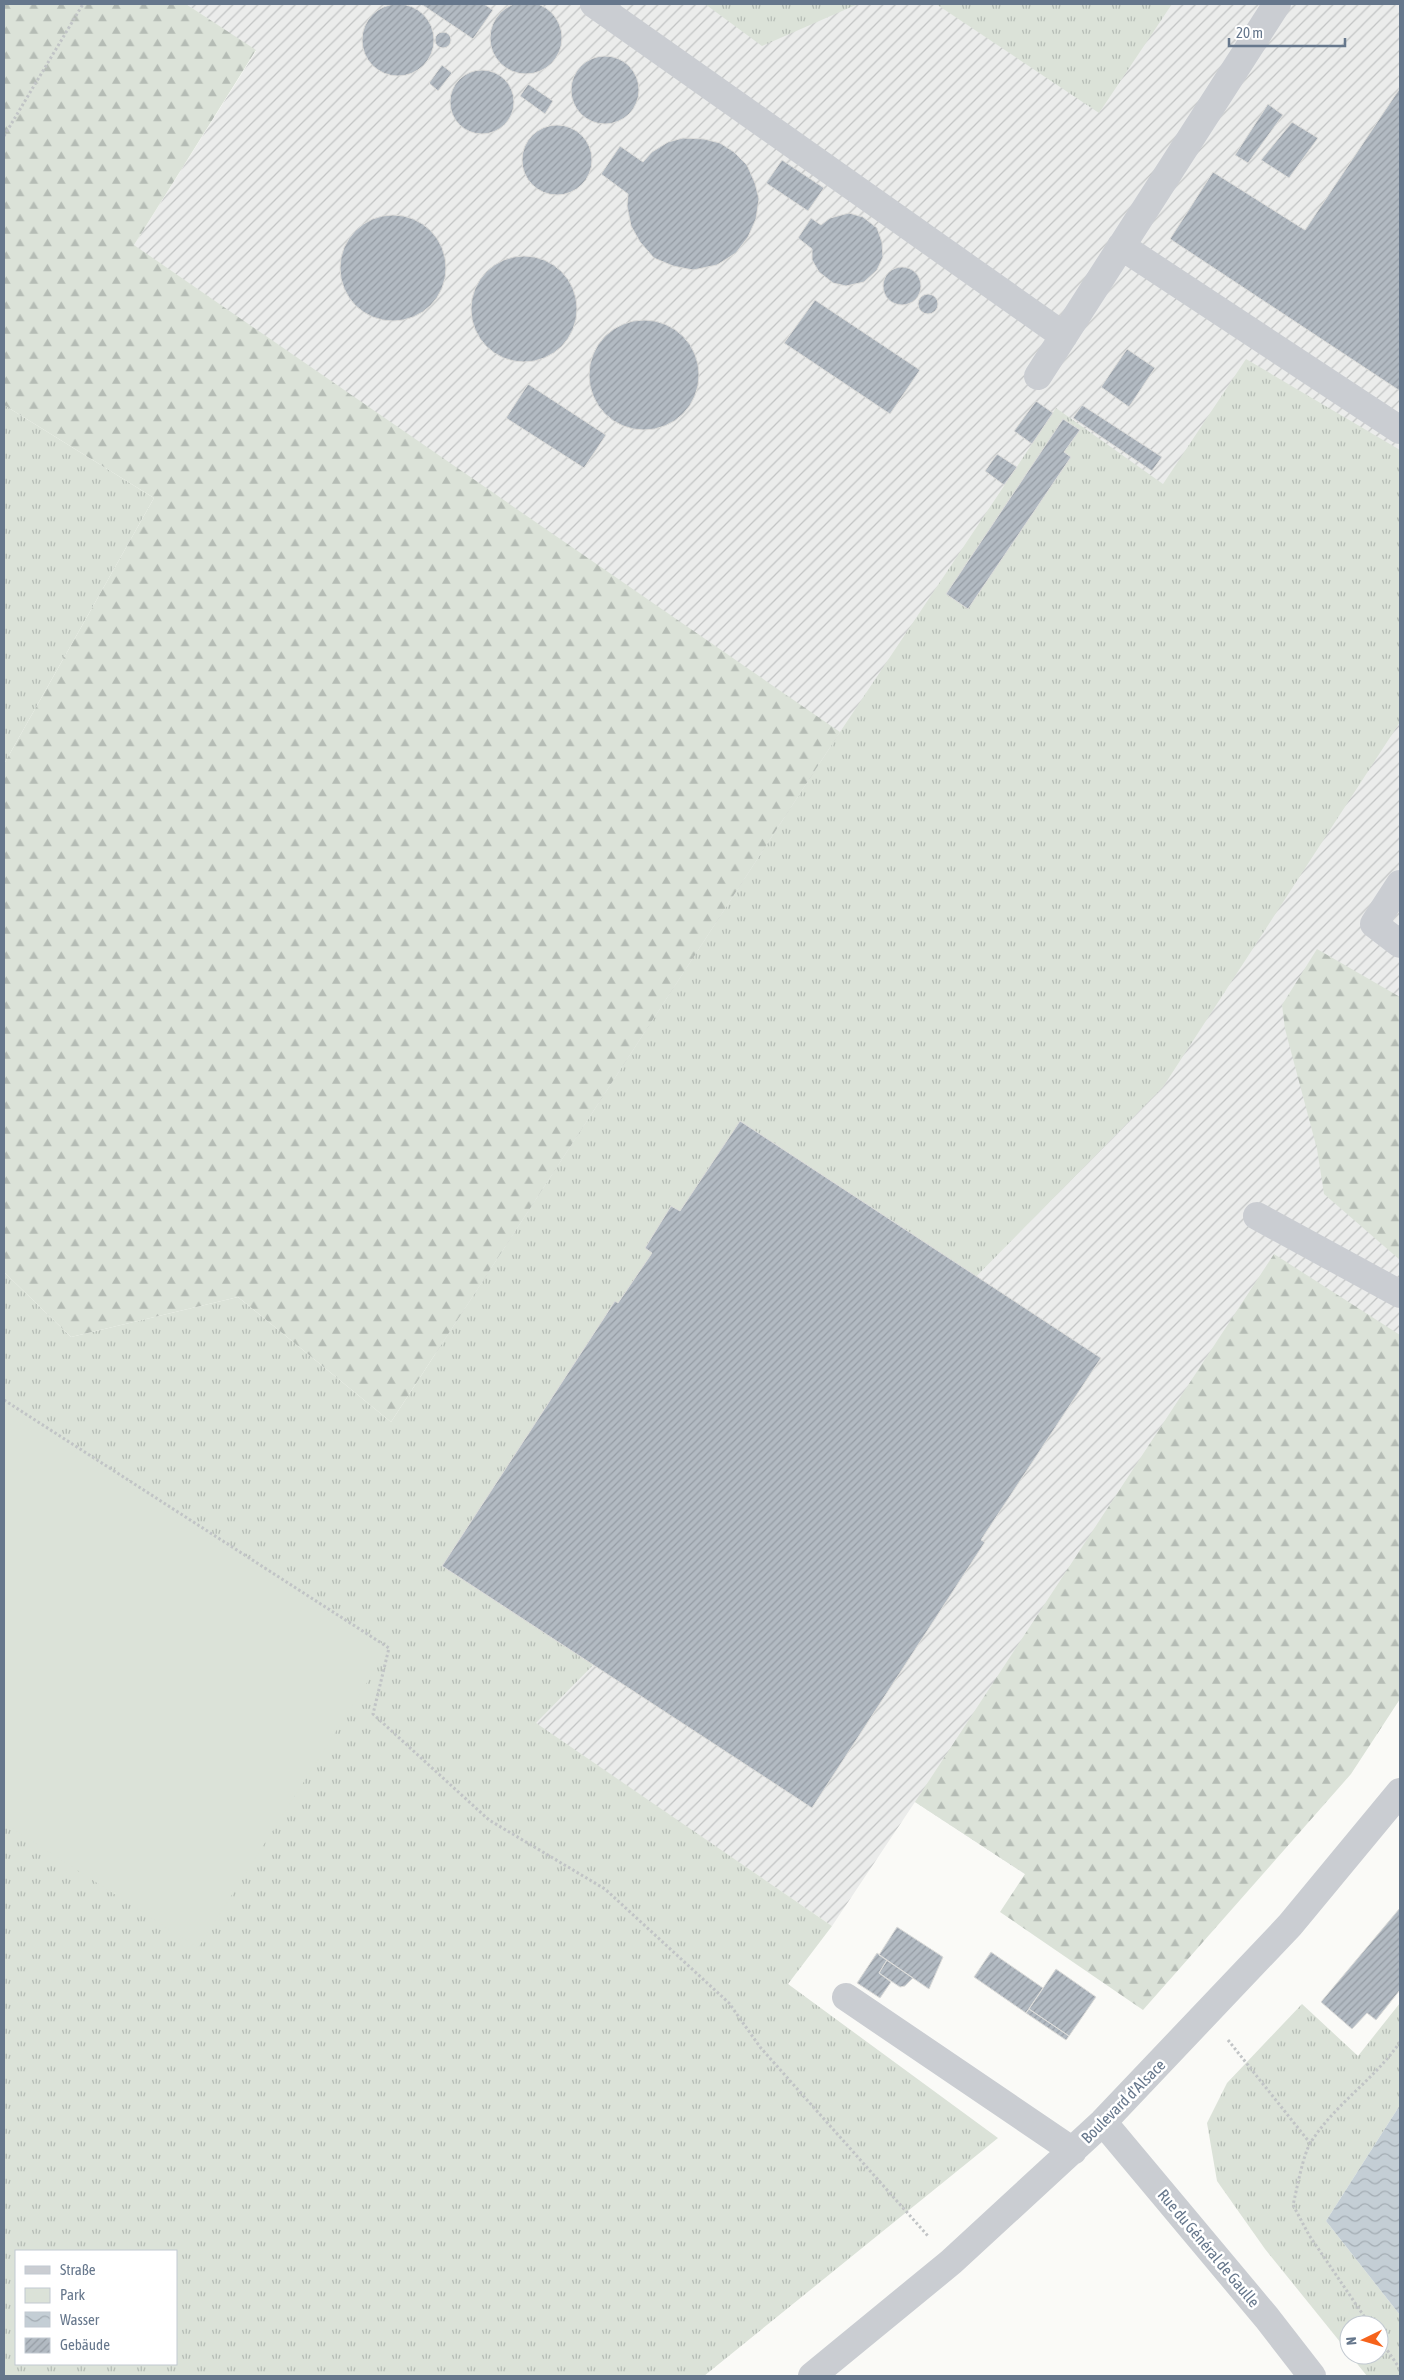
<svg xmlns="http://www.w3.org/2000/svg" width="1404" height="2380" font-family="'Asap Condensed',sans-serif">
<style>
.industrial{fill:url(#industrial-furrows)}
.grass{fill:url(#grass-tufts);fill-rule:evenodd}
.forest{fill:url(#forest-firs)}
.park{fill:#dbe2d8}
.water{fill:url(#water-waves)}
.building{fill:url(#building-hatch);stroke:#dcdcda}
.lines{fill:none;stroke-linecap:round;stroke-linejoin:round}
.path{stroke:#c1c4c6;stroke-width:3;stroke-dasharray:2.5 2.5;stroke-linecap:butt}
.minor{stroke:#cacdd2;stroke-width:28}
.labels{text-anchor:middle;stroke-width:5;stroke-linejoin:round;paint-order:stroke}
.street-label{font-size:16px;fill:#66778c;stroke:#fff}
</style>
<defs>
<pattern id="industrial-furrows" width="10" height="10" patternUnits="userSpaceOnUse" patternTransform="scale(1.25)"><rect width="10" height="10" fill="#ebeceb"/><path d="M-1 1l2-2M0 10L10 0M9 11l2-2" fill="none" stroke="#c2c4c4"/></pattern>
<pattern id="grass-tufts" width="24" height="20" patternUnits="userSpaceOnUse" patternTransform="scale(1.25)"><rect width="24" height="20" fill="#dbe2d8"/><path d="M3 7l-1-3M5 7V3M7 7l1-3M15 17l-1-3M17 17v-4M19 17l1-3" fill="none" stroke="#b5bcb5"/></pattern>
<pattern id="forest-firs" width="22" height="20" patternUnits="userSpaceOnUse" patternTransform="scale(1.25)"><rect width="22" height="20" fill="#dbe2d8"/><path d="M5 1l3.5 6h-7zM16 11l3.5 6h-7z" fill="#b5bcb5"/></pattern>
<pattern id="water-waves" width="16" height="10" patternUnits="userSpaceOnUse" patternTransform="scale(1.25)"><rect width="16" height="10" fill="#c4ced5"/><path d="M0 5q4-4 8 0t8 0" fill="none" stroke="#a3acb3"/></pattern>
<pattern id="building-hatch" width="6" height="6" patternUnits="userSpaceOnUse" patternTransform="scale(1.25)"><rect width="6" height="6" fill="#b2bac2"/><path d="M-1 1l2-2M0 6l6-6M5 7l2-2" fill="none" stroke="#959ca4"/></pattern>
</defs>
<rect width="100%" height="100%" fill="#fafaf7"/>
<path class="industrial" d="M 186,4 L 1400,4 L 1400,1683 L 1156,1960 L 915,1802 L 832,1926 L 536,1724 L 134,245 L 256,51 Z"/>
<path class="grass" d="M 705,4 L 858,4 L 762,46 Z
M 936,4 L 1172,4 L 1099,113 Z
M 1246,359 L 1400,450 L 1400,722 L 1163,1087 L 536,1723 L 832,1926 L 788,1984 L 998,2138 L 704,2376 L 4,2376 L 4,1272 L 71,1337 L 238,1297 L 391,1422 L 840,732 L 1056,408 L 1163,484 ZM 16,2251 L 176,2251 L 176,2364 L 16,2364 Z
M 4,405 L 154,498 L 4,764 Z
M 1400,2003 L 1400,2105 L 1326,2221 L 1400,2315 L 1400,2376 L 1367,2376 L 1350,2355 L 1379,2355 L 1379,2325 L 1349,2325 L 1349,2353 L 1265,2249 L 1217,2181 L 1207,2123 L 1227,2083 L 1302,2004 L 1358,2056 Z"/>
<path class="forest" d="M 4,4 L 186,4 L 256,50 L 134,245 L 840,732 L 391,1422 L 238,1297 L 71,1337 L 4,1272 L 4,764 L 154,498 L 4,405 Z
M 1317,949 L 1400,997 L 1400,1260 L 1324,1194 L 1317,1149 L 1285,1029 L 1282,1005 Z
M 1274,1254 L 1400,1335 L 1400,1699 L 1351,1774 L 1143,2010 L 1000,1912 L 1025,1874 L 915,1802 Z"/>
<path class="park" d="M 4,1400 L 389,1648 L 198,1948 L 4,1823 Z"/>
<path class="water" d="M 1400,2105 L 1400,2315 L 1326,2221 Z"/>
<path class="building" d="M490 38a36 36 0 1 1 72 0a36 36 0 1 1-72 0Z
M362 40a36 36 0 1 1 72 0a36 36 0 1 1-72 0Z
M 421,4 L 484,4 L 493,10 L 473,39 Z
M435 40a8 8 0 1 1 16 0a8 8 0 1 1-16 0Z
M571 90a34 34 0 1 1 68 0a34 34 0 1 1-68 0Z
M 442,65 L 452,73 L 438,91 L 429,83 Z
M450 102a32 32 0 1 1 64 0a32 32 0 1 1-64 0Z
M 528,84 L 553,101 L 545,114 L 520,96 Z
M 1400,88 L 1400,391 L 1170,239 L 1213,172 L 1305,230 Z
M 1268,104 L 1283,115 L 1248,163 L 1235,155 Z
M 1292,122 L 1318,138 L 1289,178 L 1261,160 Z
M522 160a35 35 0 1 1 70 0a35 35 0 1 1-70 0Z
M 683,138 L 704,139 L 720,143 L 734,152 L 747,165 L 755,183 L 759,199 L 756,219 L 748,237 L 736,253 L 717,265 L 693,270 L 673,266 L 654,258 L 640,242 L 631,226 L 627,206 L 628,194 L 601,174 L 620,146 L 643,162 L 652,152 L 668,142 Z
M 782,160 L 824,188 L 808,211 L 766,183 Z
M 849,213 L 863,217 L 877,228 L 882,242 L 883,257 L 877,270 L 864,282 L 846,286 L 833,283 L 819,272 L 812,260 L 812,249 L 798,238 L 811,218 L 821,225 L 830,218 Z
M340 268a53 53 0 1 1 106 0a53 53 0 1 1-106 0Z
M471 309a53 53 0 1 1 106 0a53 53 0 1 1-106 0Z
M883 286a19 19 0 1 1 38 0a19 19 0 1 1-38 0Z
M918 304a10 10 0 1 1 20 0a10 10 0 1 1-20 0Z
M 815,300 L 920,370 L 890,414 L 784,343 Z
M589 375a55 55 0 1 1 110 0a55 55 0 1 1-110 0Z
M 1127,349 L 1155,368 L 1129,407 L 1101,387 Z
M 528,384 L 606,435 L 584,468 L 506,418 Z
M 1036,401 L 1053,413 L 1032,444 L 1014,431 Z
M 1082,405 L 1162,457 L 1152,471 L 1073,418 Z
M 1063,419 L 1080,430 L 1064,452 L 1071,457 L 968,609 L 946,594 Z
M 997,454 L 1017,467 L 1004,485 L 985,471 Z
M 740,1121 L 1101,1358 L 981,1540 L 985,1542 L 812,1808 L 442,1566 L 615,1301 L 618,1303 L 652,1253 L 645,1248 L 671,1206 L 680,1211 Z
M 1400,1908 L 1400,1990 L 1376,2020 L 1367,2013 L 1352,2029 L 1321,2002 Z
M 897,1927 L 943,1957 L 929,1989 L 879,1955 Z
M 991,1952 L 1043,1988 L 1026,2013 L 974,1977 Z
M 877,1953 L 887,1960 L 879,1973 L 891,1982 L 880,1998 L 857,1983 Z
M 887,1960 L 913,1978 L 905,1986 L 900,1987 L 879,1973 Z
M 1056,1969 L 1096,1997 L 1069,2036 L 1029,2009 Z
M 1029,2009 L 1069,2036 L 1066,2040 L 1026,2013 Z"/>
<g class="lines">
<path class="path" d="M 4,136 L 83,4
M 4,1400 L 389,1648 L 373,1714 L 489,1820 L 605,1889 L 729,2003 L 760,2047 L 928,2236
M 1228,2040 L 1310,2143
M 1370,2325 L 1309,2235 L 1293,2205 C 1297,2189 1303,2154 1311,2142 C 1335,2104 1375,2079 1400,2042
M 1379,2338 L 1400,2369"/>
<path class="minor" d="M 594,4 L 1064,336
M 1121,246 L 1400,430
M 1038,376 L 1277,4
M 1400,884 L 1374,924 L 1400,944
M 1257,1216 L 1400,1294
M 846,1997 L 1073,2151
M 1103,2122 L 1267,2318 L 1312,2376
M 812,2376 L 951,2262 L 1103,2122 L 1290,1925 L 1400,1792"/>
</g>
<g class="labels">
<g class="street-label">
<text transform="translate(1123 2101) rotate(-45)" y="6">Boulevard d'Alsace</text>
<text transform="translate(1209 2248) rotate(50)" y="6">Rue du Général de Gaulle</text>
</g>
</g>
<rect width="1404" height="2380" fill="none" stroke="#66778c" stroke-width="10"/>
<rect x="15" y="2250" width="162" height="115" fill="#ffffff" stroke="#c2c9d1"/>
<rect x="25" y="2266" width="25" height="8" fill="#cacdd2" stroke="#c2c9d1"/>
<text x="60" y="2275" font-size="15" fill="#66778c">Straße</text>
<rect x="25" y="2288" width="25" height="15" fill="#dbe2d8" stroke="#c2c9d1"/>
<text x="60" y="2300" font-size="15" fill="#66778c">Park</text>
<rect x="25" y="2312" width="25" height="15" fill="url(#water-waves)" stroke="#c2c9d1"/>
<text x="60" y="2325" font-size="15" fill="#66778c">Wasser</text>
<rect x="25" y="2338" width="25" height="15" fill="url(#building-hatch)" stroke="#c2c9d1"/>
<text x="60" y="2350" font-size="15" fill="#66778c">Gebäude</text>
<g transform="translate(1364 2340) rotate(265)"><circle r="24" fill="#ffffff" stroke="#c2c9d1"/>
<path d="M0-4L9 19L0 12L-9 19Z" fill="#f6631b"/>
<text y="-8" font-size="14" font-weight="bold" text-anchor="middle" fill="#66778c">N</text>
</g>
<path d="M1229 38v8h116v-8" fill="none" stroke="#66778c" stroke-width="2.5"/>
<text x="1236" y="38" font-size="15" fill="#66778c" stroke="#ffffff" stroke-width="4" paint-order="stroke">20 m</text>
</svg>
